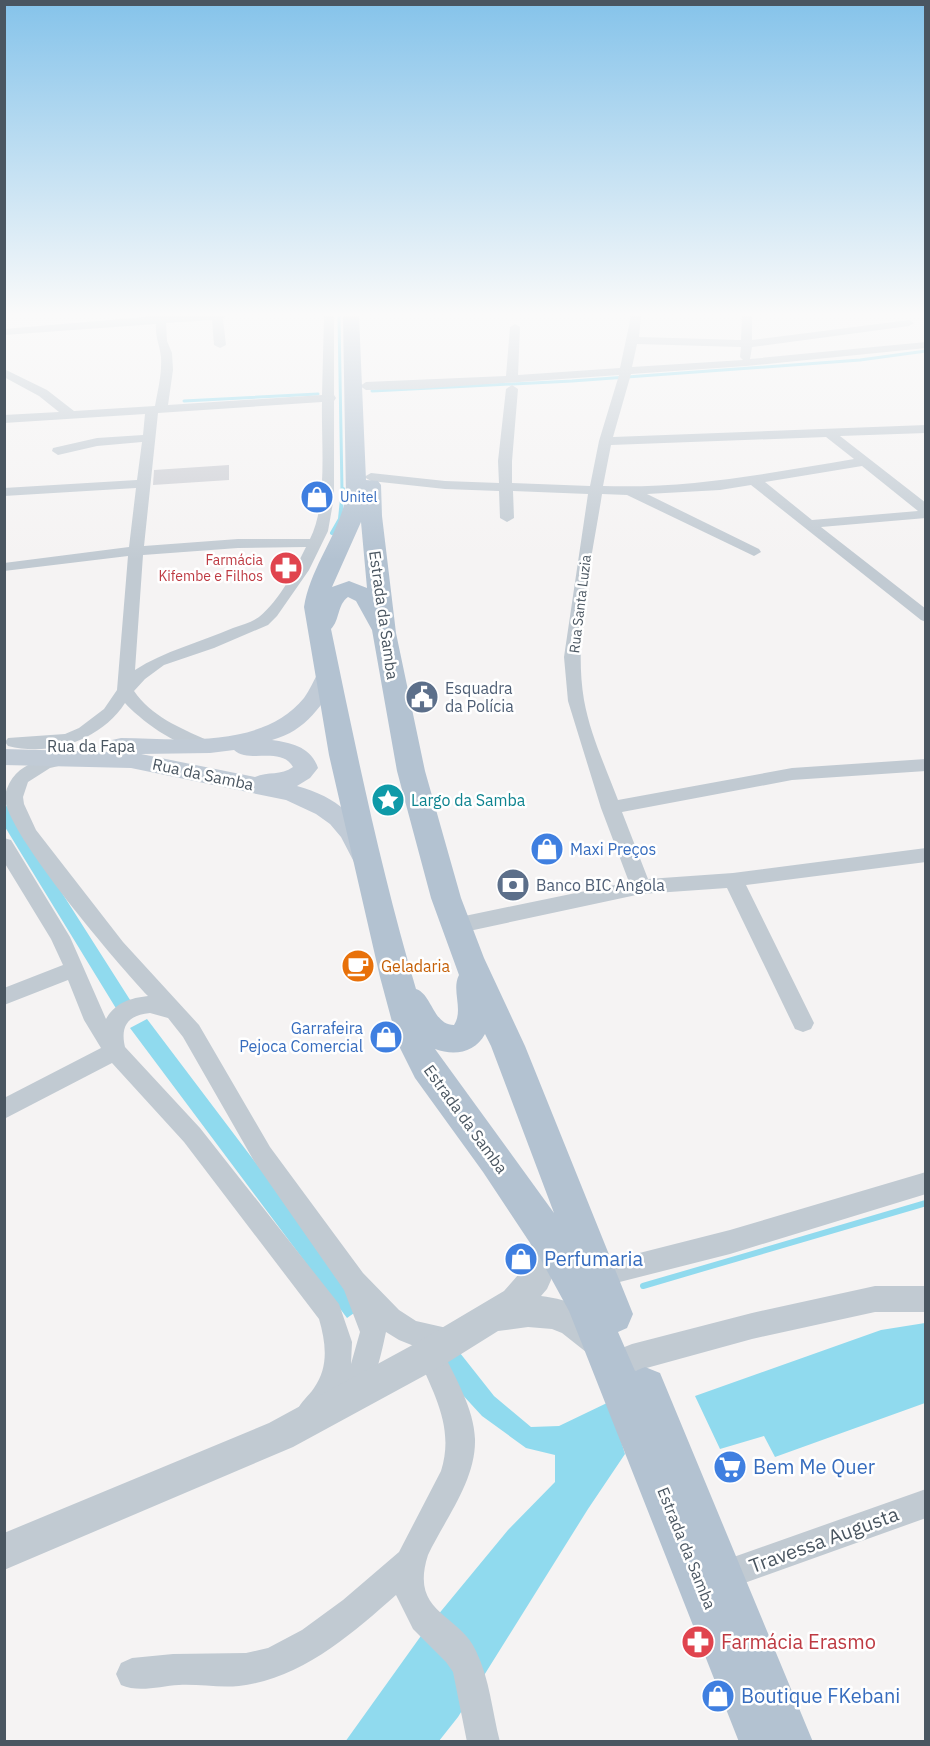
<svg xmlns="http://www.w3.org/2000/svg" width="930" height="1746" font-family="'IBM Plex Sans',sans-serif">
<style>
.water{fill:#90daee}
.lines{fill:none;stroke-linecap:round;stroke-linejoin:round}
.stream-far2{stroke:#90daee;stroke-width:3}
.stream-far1{stroke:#90daee;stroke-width:4}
.stream{stroke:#90daee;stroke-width:6}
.building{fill:#cdcfd5}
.minor{fill:#c1cad2;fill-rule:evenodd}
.tertiary{fill:#c1cad2;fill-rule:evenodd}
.secondary{fill:#c1cbd6;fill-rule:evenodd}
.primary{fill:#b3c2d1;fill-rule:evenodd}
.labels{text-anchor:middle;stroke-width:5;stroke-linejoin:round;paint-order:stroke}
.far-shop-label{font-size:14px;fill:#366cbe;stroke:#fff;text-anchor:start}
.far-health-label{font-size:14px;fill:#be3a42;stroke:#fff;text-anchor:end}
.far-street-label{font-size:14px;fill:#4a5661;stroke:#fff}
.street-label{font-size:16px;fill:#4a5661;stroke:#fff}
.service-label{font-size:16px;fill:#4e5e75;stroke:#fff;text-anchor:start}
.culture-label{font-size:16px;fill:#0d838f;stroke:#fff;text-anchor:start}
.shop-label{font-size:16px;fill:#366cbe;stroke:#fff;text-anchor:start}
.food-label{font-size:16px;fill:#c56008;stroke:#fff;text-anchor:start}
.near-shop-label{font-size:20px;fill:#366cbe;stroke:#fff;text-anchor:start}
.near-street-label{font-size:20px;fill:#4a5661;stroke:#fff}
.near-health-label{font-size:20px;fill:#be3a42;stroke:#fff;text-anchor:start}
</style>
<rect width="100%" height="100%" fill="#f5f3f3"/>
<path class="water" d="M 4,802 L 20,827 L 132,1003 L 117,1010 L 5,827 Z
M 147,1019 L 364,1306 L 347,1318 L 130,1028 Z
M 925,1323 L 925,1403 L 775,1457 L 764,1436 L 720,1449 L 695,1396 L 881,1330 Z
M 460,1353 L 494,1396 L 531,1427 L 559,1426 L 609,1402 L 625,1454 L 588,1509 L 458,1717 L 439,1741 L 345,1742 L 423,1633 L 508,1530 L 555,1482 L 555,1455 L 526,1448 L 482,1416 L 437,1367 Z"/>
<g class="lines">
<path class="stream-far2" d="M 339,318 L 342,491
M 372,391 L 572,381 L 860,360 L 926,351
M 184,401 L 318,394"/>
<path class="stream-far1" d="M 332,533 L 340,519 L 343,489"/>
<path class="stream" d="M 643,1286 L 926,1203"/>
</g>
<path class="building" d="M 229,465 L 229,480 L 153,485 L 154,470 Z"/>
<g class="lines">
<path class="minor" d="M 156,316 L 226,316 L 223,319 L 226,345 L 220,348 L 214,345 L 212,320 L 166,323 L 167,341 L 172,353 L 173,370 L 168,405 L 322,395 L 324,316 L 334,316 L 334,395 L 336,398 L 334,401 L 334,497 L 328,531 L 309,570 L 277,616 L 268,625 L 214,648 L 164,665 L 145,679 L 134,691 C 151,716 180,728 207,740 L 210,744 L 207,748 C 185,754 139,719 125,703 C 101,740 51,757 8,746 L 5,742 L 8,738 L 65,734 L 79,728 L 104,709 L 117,690 L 128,556 L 4,571 L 4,563 L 129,547 L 136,488 L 4,496 L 4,488 L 137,480 L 142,442 L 97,446 L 58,455 L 52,451 L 53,448 L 97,438 L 143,435 L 145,414 L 4,423 L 4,415 L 59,412 L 39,396 L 4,377 L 4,369 L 47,390 L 74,411 L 155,406 C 158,389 162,374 161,357 C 160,346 155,337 156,324 L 4,335 L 4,329 ZM 322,402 C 321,442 328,503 310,539 L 238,539 L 144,546 L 158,413 ZM 306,547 C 294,571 280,600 259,617 C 252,622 242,625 233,628 C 201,642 164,651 135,670 L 143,555 L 238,548 Z
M 631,316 L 641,316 L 639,337 L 741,340 L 742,316 L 752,316 L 752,340 L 909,320 L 914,323 L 909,326 L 752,347 L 750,359 L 926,342 L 926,348 L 746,366 L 631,374 L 613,437 L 926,425 L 926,433 L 840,436 L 926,503 L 926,518 L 821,527 L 926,609 L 926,622 L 921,620 L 751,485 L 720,490 L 647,494 L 759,549 L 761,552 L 754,556 L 627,495 L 602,494 C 592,559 573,635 584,700 C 590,734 606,768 618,800 L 792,768 L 926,759 L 926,771 L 792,780 L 622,812 L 648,879 L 733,873 L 926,848 L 926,862 L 746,885 L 814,1023 L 811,1029 L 803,1032 L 795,1029 L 727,888 L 641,894 L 455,934 L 448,931 L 445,926 L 448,921 L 455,918 L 629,882 L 601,808 L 568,701 L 564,657 L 588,494 L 513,491 L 514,518 L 507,522 L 500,518 L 499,491 L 445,489 L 371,481 L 364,477 L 371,473 L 445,481 L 499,483 L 498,461 L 506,389 L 512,385 L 518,389 L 512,461 L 512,483 L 590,486 L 599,441 L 619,375 L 418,389 L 366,390 L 360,386 L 366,382 L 506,376 L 510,327 L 515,324 L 520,327 L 518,375 L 620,368 ZM 637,344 L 741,347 L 740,357 L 743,360 L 632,367 ZM 826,437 L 854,459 C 770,473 688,489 603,486 L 611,445 ZM 862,466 L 918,511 L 812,520 L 765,482 Z
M 65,753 L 71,755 L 74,759 L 71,763 L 50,768 L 28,782 L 23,797 L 24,804 L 36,830 L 123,942 L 199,1025 L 270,1147 L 363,1273 L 399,1310 L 416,1321 L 460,1331 L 464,1340 L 460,1349 L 451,1353 L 443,1352 C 456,1379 474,1409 475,1439 C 476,1481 445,1519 428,1555 C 409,1614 459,1613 476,1651 C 490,1680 492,1711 500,1742 L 467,1742 L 453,1672 L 446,1662 L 413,1629 L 396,1595 C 352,1634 301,1679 239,1686 C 219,1688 199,1684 179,1685 C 160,1686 139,1693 121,1685 L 116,1674 L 121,1663 L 132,1658 L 173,1654 L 246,1653 L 268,1648 L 302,1630 L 343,1600 L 399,1552 L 441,1471 C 455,1427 433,1393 417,1354 L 419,1348 L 399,1340 L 386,1332 C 380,1358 375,1394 348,1406 L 338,1401 L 328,1415 L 311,1425 L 301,1421 L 297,1411 C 301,1401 308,1397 314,1388 C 329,1367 326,1343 319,1319 L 184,1142 L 112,1063 L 4,1119 L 4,1098 L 101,1048 L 84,1020 L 68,980 L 4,1005 L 4,988 L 63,965 L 51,939 L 4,862 L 4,838 L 11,840 L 70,937 L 106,1019 C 115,1003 130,998 148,996 C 122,969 0,827 5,795 C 12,765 39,759 65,753 ZM 150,1013 L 168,1018 L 183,1037 L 254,1161 L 344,1290 L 360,1332 L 351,1364 L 352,1342 L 339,1304 L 200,1128 L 125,1047 C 120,1026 128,1015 150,1013 Z
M 926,1172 L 926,1194 L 730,1254 L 596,1288 L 587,1285 L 583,1276 L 587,1267 L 596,1264 L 730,1230 Z
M 875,1286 L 926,1286 L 926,1312 L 875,1312 L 752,1339 L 632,1372 L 622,1368 L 618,1358 L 622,1348 L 632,1344 L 752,1313 Z
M 926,1489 L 926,1518 L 722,1591 L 711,1587 L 707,1576 L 711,1565 Z"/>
<path class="tertiary" d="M 544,1220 L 555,1224 L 564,1251 L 547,1289 L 541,1296 C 569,1299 603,1313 614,1340 L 610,1352 L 598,1356 L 586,1352 L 562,1333 L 552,1329 L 528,1327 L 498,1331 L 442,1366 L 293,1447 L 4,1570 L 4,1533 L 269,1423 L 418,1342 L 504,1291 L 525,1267 L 532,1251 L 529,1234 L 533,1224 Z"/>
<path class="secondary" d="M 328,668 L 336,670 L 339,675 C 324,704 306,731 272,740 C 292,743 311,747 318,768 L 310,778 L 297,786 C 339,798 357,816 376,855 L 372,862 L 363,864 L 354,862 L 341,837 L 330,824 L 316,814 L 286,800 L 131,768 L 4,765 L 4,749 L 112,752 L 109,746 L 112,740 L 121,738 C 180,739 262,749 304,698 C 310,690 314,679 320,670 ZM 234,750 C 249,764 281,746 293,767 C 281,776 268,771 255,777 L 141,754 L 210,753 Z"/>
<path class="primary" d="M 343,316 L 359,316 L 366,480 L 378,481 L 381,485 L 382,516 L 396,633 L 425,771 L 461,898 L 484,958 L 525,1046 L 633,1314 L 627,1328 L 618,1332 L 635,1371 L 645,1367 L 660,1373 L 813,1742 L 739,1742 L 569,1311 L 540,1258 L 483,1172 L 415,1078 L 398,1044 L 380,977 L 329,755 L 304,607 C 310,568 338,536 346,497 ZM 361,522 L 367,588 L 349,581 L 332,587 ZM 348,597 L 356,601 L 372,630 L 397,771 L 431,898 L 459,975 C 451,990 464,1010 454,1025 C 433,1025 432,994 416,989 C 381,871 356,750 331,629 C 340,620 337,605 348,597 ZM 485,1034 L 491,1046 L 554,1213 L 435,1049 C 454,1056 475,1053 485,1034 Z"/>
</g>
<linearGradient id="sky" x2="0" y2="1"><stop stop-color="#85c3ea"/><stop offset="0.56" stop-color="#fafafa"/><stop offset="1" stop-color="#fafafa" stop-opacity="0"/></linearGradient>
<rect width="930" height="560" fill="url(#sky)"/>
<defs>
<g id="shop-disc" transform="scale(1.725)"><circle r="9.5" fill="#3f7fe0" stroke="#fff"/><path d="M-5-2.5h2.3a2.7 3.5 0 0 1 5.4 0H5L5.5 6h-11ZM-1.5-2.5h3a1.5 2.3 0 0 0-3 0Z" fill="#fff"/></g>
<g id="pharmacy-disc" transform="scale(1.725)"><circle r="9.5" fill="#e0444e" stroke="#fff"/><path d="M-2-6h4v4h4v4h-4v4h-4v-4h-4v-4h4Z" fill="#fff"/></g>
<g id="civic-disc" transform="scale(1.725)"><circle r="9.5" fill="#5c6f8a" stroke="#fff"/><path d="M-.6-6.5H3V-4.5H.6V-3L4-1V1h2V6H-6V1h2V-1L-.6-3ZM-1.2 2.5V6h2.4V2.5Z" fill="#fff"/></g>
<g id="sight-disc" transform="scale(1.725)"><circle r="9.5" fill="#0f9aa8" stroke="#fff"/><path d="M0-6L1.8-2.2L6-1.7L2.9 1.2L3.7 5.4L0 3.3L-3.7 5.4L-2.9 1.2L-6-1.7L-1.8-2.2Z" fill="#fff"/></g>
<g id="bank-disc" transform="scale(1.725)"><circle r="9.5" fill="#5c6f8a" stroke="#fff"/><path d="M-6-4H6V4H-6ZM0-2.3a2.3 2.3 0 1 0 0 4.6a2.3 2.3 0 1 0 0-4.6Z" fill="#fff"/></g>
<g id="cafe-disc" transform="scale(1.725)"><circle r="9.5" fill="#e8710a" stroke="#fff"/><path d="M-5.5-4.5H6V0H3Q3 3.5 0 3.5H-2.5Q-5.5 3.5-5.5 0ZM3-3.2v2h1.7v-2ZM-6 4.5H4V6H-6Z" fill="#fff"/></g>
<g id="supermarket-disc" transform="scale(1.725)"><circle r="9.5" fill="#3f7fe0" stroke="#fff"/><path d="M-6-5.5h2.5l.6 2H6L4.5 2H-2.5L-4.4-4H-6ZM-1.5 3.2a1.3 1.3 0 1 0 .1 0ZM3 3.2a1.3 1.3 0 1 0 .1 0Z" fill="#fff"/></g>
</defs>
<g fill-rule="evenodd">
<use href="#shop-disc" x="317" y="497"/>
<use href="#pharmacy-disc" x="286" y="568"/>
<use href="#civic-disc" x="422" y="697"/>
<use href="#sight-disc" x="388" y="800"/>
<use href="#shop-disc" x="547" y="849"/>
<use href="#bank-disc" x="513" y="885"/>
<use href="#cafe-disc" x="358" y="966"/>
<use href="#shop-disc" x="386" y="1037"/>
<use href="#shop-disc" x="521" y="1259"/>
<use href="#supermarket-disc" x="730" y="1467"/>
<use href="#pharmacy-disc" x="698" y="1642"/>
<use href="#shop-disc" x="718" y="1696"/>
</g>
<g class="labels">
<g class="far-shop-label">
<text x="340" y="502">Unitel</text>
</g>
<g class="far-health-label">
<text x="263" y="565">Farmácia<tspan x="263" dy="16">Kifembe e Filhos</tspan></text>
</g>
<g class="far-street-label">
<text transform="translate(580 604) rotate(-83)" y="5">Rua Santa Luzia</text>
</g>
<g class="street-label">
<text transform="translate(384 615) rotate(82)" y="6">Estrada da Samba</text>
<text x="91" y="752">Rua da Fapa</text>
<text transform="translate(203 774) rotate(12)" y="6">Rua da Samba</text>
<text transform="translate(466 1119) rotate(54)" y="6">Estrada da Samba</text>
<text transform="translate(687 1548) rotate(68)" y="6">Estrada da Samba</text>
</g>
<g class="service-label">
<text x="445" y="694">Esquadra<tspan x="445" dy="18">da Polícia</tspan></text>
<text x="536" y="891">Banco BIC Angola</text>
</g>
<g class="culture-label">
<text x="411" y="806">Largo da Samba</text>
</g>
<g class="shop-label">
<text x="570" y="855">Maxi Preços</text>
<text x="363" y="1034" text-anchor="end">Garrafeira<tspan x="363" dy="18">Pejoca Comercial</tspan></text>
</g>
<g class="food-label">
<text x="381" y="972">Geladaria</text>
</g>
<g class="near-shop-label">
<text x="544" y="1266">Perfumaria</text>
<text x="753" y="1474">Bem Me Quer</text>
<text x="741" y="1703">Boutique FKebani</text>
</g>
<g class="near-street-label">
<text transform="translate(824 1540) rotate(-20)" y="7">Travessa Augusta</text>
</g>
<g class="near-health-label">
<text x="721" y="1649">Farmácia Erasmo</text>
</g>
</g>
<rect width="930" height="1746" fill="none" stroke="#4a5661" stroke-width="12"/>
</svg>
